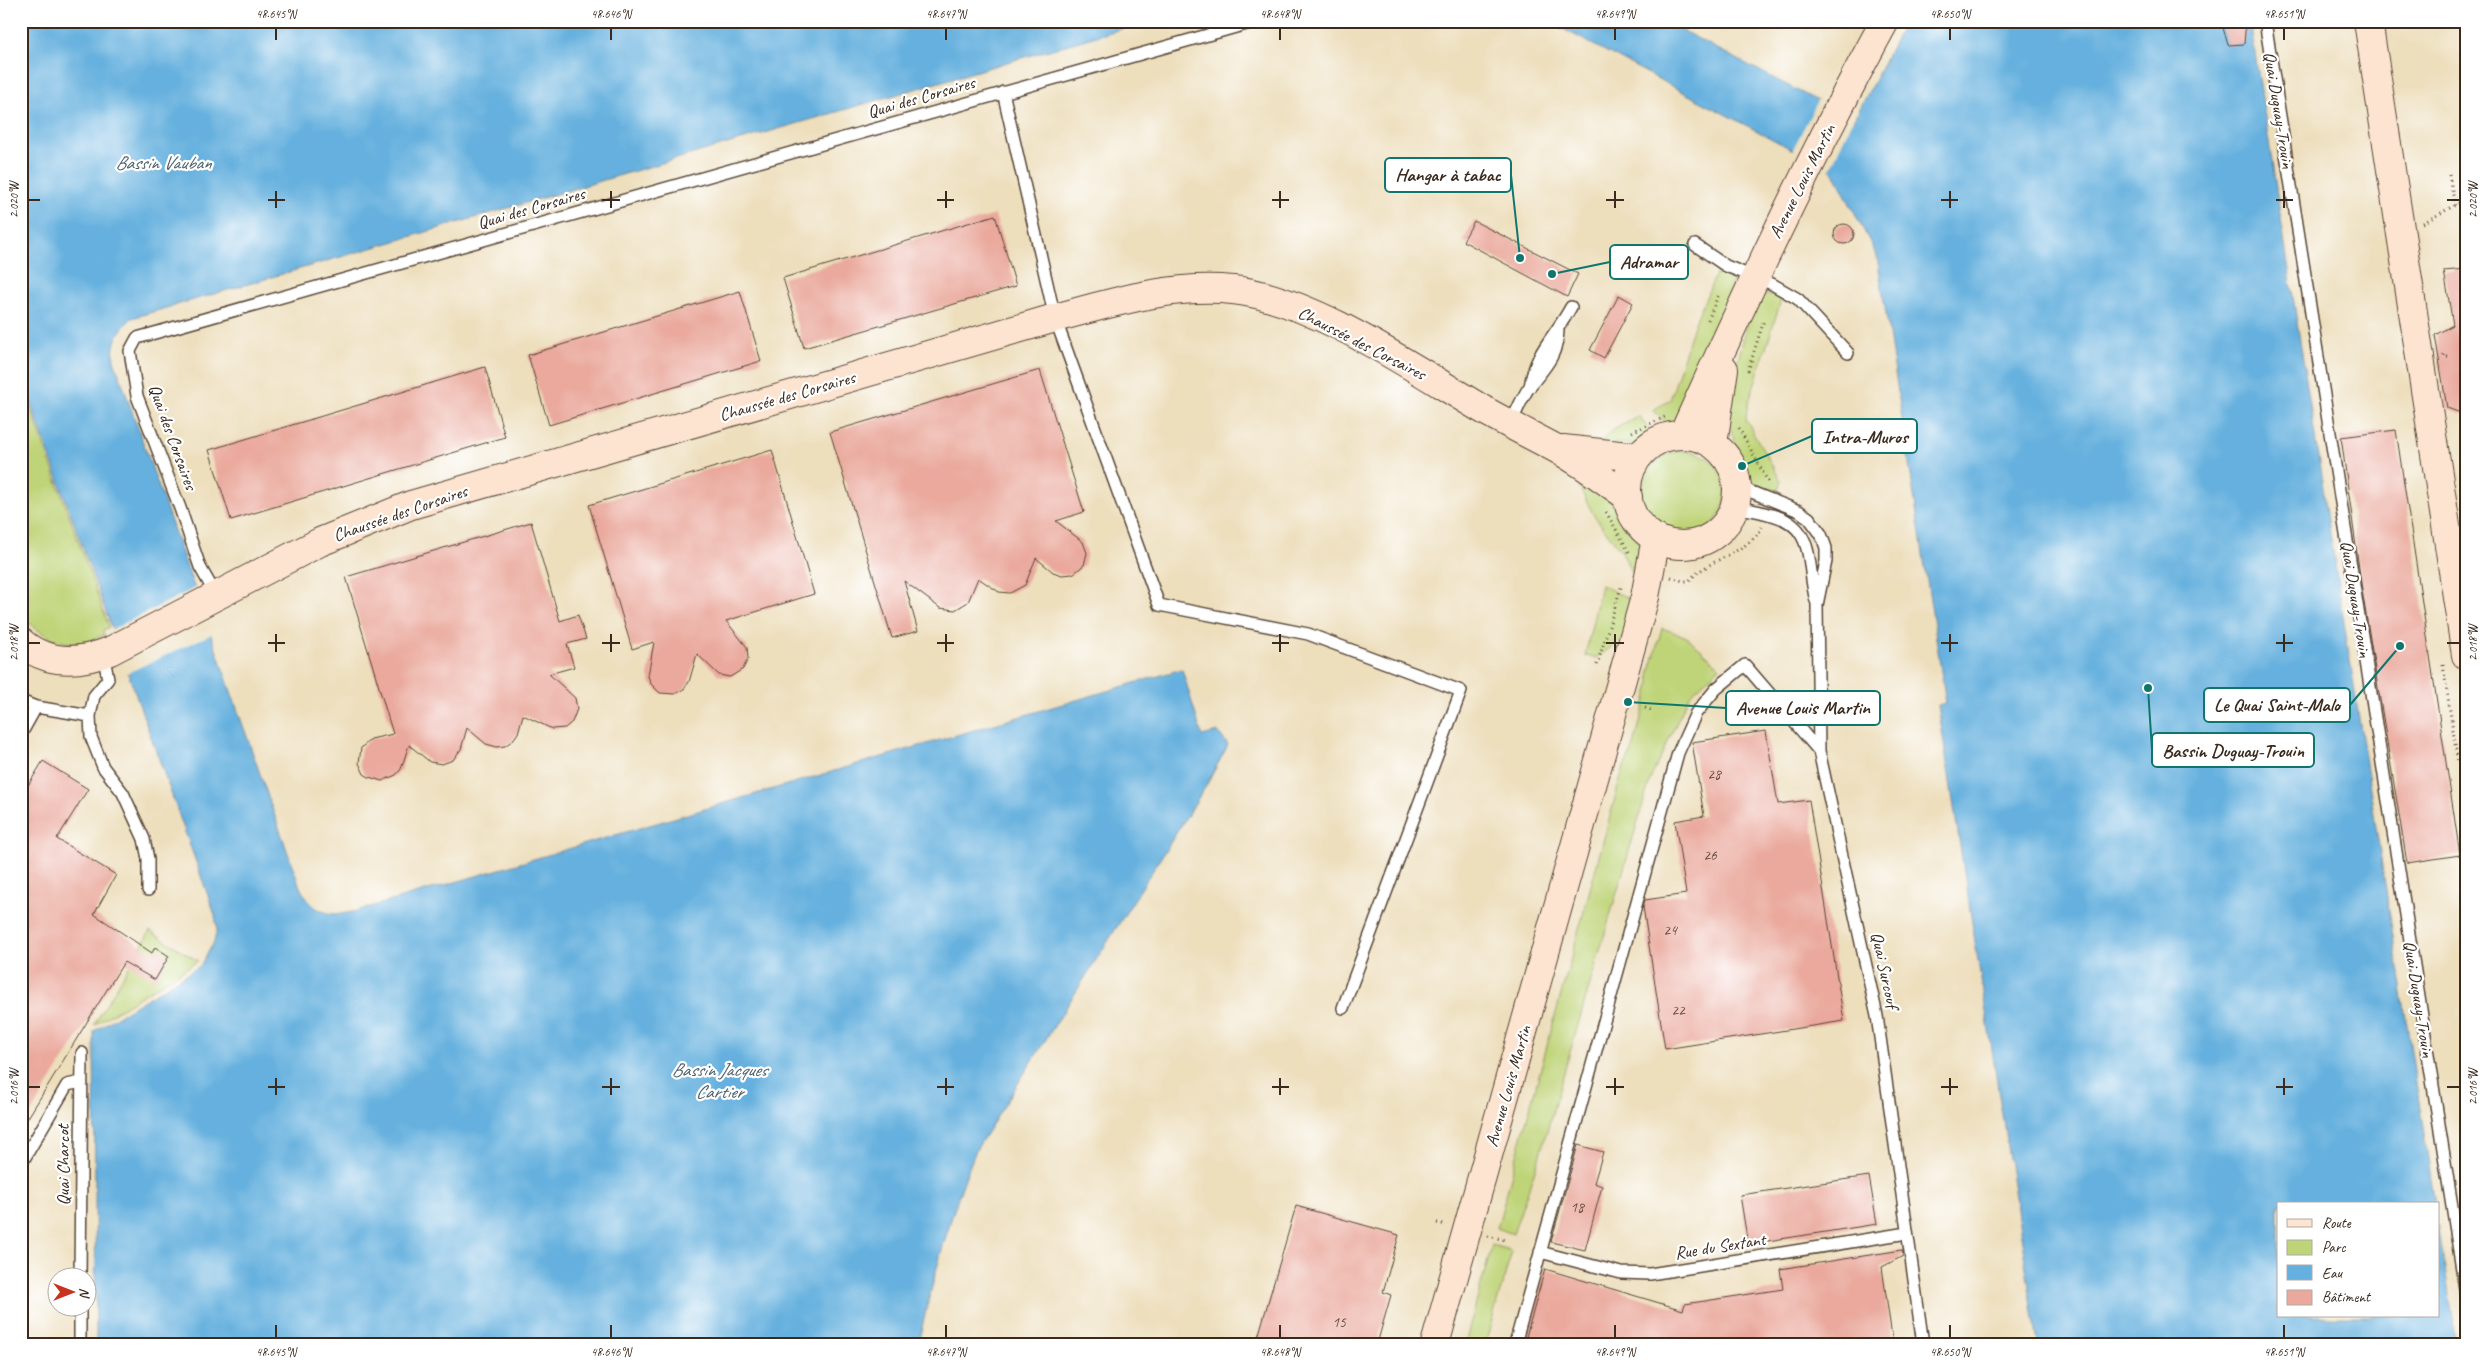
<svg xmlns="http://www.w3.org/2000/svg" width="2487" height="1365" font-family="Caveat,sans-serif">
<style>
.green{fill:#bfd478;stroke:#7d7f4b}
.water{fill:#65b0de;stroke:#506d7e}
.pier{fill:#eddebc}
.building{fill:#eaa99c}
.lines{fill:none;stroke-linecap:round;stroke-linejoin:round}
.lane-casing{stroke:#564536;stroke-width:14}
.secondary-casing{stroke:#564536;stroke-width:30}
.path{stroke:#564536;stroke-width:3;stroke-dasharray:1 4;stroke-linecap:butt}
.lane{stroke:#fff;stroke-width:11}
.secondary{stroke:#fde4d0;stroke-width:28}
.ticks{fill:none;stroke:#3b2a1e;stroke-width:2}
.labels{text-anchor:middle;stroke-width:4.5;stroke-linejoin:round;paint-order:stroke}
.number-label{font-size:15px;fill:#674a3e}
.street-label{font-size:18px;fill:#3b2a1e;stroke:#fff}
.water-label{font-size:19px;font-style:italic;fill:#4c606b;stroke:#fff}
.leader{fill:none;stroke:#0f766e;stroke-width:2}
.callout-dot{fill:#0f766e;stroke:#fff;stroke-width:2}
.callout{fill:#fff;stroke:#0f766e;stroke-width:2}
.callout-label{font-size:19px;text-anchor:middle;font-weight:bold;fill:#3b2a1e}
.neatline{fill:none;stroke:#3b2a1e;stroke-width:2}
.ticks-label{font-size:12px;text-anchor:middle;fill:#3b2a1e}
</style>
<rect width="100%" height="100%" fill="#fff"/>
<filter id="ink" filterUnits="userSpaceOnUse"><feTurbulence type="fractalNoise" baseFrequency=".02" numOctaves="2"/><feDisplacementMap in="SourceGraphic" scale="10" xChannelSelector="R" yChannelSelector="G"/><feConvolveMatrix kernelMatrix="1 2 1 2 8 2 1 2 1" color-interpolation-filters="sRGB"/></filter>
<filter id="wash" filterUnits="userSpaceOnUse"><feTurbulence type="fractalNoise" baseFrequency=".0096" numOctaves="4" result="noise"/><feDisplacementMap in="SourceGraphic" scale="20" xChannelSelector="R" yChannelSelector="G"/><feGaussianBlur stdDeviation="1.12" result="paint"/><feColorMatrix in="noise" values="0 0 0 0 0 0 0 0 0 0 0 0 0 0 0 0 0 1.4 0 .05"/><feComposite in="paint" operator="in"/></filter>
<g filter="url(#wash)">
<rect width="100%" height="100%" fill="#eddebc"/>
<path class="green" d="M 1717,272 L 1732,277 L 1733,282 L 1690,409 L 1668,425 L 1653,410 L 1670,400 L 1695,322 Z
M 1766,295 L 1776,296 L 1781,300 L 1747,408 L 1746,420 L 1781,481 L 1776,497 L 1755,485 L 1747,473 L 1727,420 L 1735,372 L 1754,298 Z
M 21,381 L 109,627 L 103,630 L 104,635 C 97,638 87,644 78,644 C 57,644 34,631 21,614 Z
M 1639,416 L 1652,434 L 1639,444 L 1598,443 L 1615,429 Z
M1642 493a42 42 0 1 1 84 0a42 42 0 1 1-84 0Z
M 1584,477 L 1614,503 L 1626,527 L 1640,544 L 1645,561 L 1644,575 L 1631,571 L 1622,552 L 1593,514 L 1579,487 Z
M 1601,585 L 1634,601 L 1624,638 L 1596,658 L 1585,656 Z
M 1662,628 L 1687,637 L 1720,667 L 1689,696 L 1650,780 L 1538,1161 L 1513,1234 L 1497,1228 L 1623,769 L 1633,749 L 1650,684 L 1649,675 Z
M 150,931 L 198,961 L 94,1025 Z
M 1492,1245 L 1512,1251 L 1485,1344 L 1465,1344 Z"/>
<path class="water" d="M 21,21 L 1148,21 L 132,318 C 118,331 112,341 114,360 L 300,887 C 314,915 332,918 360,910 L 1182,669 L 1202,736 L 1218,732 L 1228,745 L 1206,786 L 976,1150 C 950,1213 934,1277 918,1344 L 96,1344 L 94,1031 L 200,966 L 214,942 L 217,929 L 215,915 L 21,376 Z
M 1548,21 L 1664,21 L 1854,120 L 1900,31 L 1922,24 L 1924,29 L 1948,21 L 2250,21 L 2435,1204 L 2278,1204 L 2278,1316 L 2438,1316 L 2438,1224 L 2457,1344 L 2038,1344 L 1938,705 L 1946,703 L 1877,256 L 1833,171 Z"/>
<path class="pier" d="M 1819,98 L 1853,117 L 1855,115 L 1829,171 L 1792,151 Z
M 197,587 L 214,633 L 125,674 L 111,630 Z"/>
<g id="blocks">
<path class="building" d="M 2221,21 L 2246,21 L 2244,44 L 2228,45 Z
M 995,215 L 1016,286 L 804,348 L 783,278 Z
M 1474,221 L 1578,274 L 1567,297 L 1463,241 Z
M1834 234a10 10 0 1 1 20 0a10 10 0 1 1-20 0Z
M 2466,269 L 2466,415 L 2447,408 L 2435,335 L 2453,325 L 2444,271 Z
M 740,291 L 761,361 L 549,425 L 528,355 Z
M 1619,295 L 1633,303 L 1604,358 L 1590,350 Z
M 485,367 L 505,437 L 231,520 L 209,450 Z
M 1040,370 L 1084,512 L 1056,521 L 1083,542 L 1087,553 L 1084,565 L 1073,574 L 1062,575 L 1053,572 L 1036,558 L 1025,585 L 1010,593 L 999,592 L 978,578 L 968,602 L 955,610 L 940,608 L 904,581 L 918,631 L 892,638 L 830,432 Z
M 2396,430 L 2460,855 L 2407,863 L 2362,590 L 2341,437 Z
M 772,450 L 814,594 L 726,621 L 747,647 L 748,659 L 743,669 L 730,677 L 719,675 L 697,654 L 689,682 L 684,689 L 675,694 L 660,693 L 651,684 L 648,676 L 654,642 L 632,649 L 589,505 Z
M 531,522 L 560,621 L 578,615 L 586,639 L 567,644 L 574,667 L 549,674 L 575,698 L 577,709 L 572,722 L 565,728 L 552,729 L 523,715 L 518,733 L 513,740 L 505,746 L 497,747 L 486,744 L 467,728 L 461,749 L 453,760 L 442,764 L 430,762 L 409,745 L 401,769 L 396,775 L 382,781 L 369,777 L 364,774 L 359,763 L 361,748 L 371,739 L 393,734 L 346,577 Z
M 1766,731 L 1778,804 L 1809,800 L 1844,1021 L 1665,1049 L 1643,907 L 1645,900 L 1686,894 L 1675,821 L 1704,816 L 1692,742 Z
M 43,761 L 88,789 L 57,839 L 116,875 L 94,914 L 152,953 L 155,947 L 169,956 L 155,980 L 124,962 L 21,1129 L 21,797 Z
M 1578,1145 L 1603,1152 L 1594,1183 L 1602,1186 L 1585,1250 L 1551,1242 Z
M 1869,1176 L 1877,1224 L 1748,1244 L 1740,1195 Z
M 1296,1206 L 1399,1235 L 1383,1292 L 1391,1295 L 1377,1344 L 1256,1344 Z
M 1902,1250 L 1903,1256 L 1882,1267 L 1893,1344 L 1524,1344 L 1545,1269 L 1683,1310 L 1685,1304 L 1783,1289 L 1780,1269 Z"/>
</g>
</g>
<g filter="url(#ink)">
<use href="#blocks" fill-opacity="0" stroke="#564536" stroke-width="1"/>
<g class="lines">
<g class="lane-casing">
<path id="lane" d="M 2265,21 L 2466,1295
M 1003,92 L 1055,318 L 1159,605 L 1308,634 L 1461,691 L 1343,1008
M 1695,245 L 1726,266 L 1772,284 L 1798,299 L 1848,353
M 1530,387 C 1535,351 1555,337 1571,307
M 1510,425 C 1516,413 1522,397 1530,386 C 1545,367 1557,356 1558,331
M 1735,472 L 1741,485 L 1749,491 L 1799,511 L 1809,518 L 1821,534 L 1826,548 L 1826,561 L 1817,605 L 1819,751 L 1877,1016 L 1923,1344
M 1734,509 C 1746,508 1757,511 1768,514 C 1817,524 1806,564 1816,601
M 216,595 L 200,567 L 180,508 L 137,396 L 130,351 L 137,338 L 1257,21
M 103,653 L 108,679 L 94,696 L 90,716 L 91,737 L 103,767 L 123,793 L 144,839 L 148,859 L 148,890
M 21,701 L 36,707 L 90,716
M 21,734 L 36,707
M 21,1164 L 67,1085 L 81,1082
M 1540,1252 L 1621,1273 L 1650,1274 L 1907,1233
M 80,1278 L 82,1053
M 80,1344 L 80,1308
M 1515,1344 L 1678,753 L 1696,713 L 1716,689 L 1745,665 L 1819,751"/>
</g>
<g class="secondary-casing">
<path id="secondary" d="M 2368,21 L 2466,655
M 1683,435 C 1746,295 1811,156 1885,21
M1627 490a55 55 0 1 1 110 0a55 55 0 1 1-110 0Z
M 1713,444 L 1724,369
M 1563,449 L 1638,457
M 21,642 C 47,665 80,663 110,651 L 320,542 L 411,505 L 1055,318 C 1114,302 1172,284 1233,290 C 1312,298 1414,369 1482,409 C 1506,423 1531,435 1555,448 C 1581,462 1604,480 1628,497
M 1435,1344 L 1645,597 L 1656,538"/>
</g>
<path class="path" d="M 2449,175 L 2455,205
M 2423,223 L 2466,199
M 1708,320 L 1718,296
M 2444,355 L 2444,357 L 2450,357
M 1748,371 L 1764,320
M 1739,428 L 1768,482
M 1632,432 L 1667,416
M 1606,512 L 1629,552
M 1671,577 L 1683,581 L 1689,581 C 1708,558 1748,554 1762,527
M 1597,665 L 1622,584
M 2443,665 L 2466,815
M 1645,708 L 1654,711
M 1437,1223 L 1446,1225
M 1488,1236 L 1505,1240"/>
<use href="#lane" class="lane"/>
<use href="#secondary" class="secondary"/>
</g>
</g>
<path class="ticks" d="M 276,28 L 276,40M 611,28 L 611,40M 946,28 L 946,40M 1280,28 L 1280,40M 1615,28 L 1615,40M 1950,28 L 1950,40M 2284,28 L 2284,40M 276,191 L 276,208M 611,191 L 611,208M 946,191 L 946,208M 1280,191 L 1280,208M 1615,191 L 1615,208M 1950,191 L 1950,208M 2284,191 L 2284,208M 28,200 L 40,200M 268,200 L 285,200M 602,200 L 620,200M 937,200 L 954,200M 1272,200 L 1289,200M 1606,200 L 1624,200M 1941,200 L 1958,200M 2276,200 L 2293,200M 2447,200 L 2460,200M 276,634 L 276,652M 611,634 L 611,652M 946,634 L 946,652M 1280,634 L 1280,652M 1615,634 L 1615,652M 1950,634 L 1950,652M 2284,634 L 2284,652M 28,643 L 40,643M 268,643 L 285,643M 602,643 L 620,643M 937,643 L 954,643M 1272,643 L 1289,643M 1606,643 L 1624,643M 1941,643 L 1958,643M 2276,643 L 2293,643M 2447,643 L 2460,643M 276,1078 L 276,1095M 611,1078 L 611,1095M 946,1078 L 946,1095M 1280,1078 L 1280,1095M 1615,1078 L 1615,1095M 1950,1078 L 1950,1095M 2284,1078 L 2284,1095M 28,1087 L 40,1087M 268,1087 L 285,1087M 602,1087 L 620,1087M 937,1087 L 954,1087M 1272,1087 L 1289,1087M 1606,1087 L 1624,1087M 1941,1087 L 1958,1087M 2276,1087 L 2293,1087M 2447,1087 L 2460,1087M 276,1325 L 276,1338M 611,1325 L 611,1338M 946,1325 L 946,1338M 1280,1325 L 1280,1338M 1615,1325 L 1615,1338M 1950,1325 L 1950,1338M 2284,1325 L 2284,1338"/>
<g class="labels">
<g class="number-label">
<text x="1714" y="779">28</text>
<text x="1710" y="860">26</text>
<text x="1670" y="935">24</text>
<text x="1678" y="1015">22</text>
<text x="1577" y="1212">18</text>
<text x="1339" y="1327">15</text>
</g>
<g class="street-label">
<text transform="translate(921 97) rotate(-16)" y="6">Quai des Corsaires</text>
<text transform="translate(2279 110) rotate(81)" y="6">Quai Duguay-Trouin</text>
<text transform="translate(1802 181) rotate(-63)" y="6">Avenue Louis Martin</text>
<text transform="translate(531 208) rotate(-16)" y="6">Quai des Corsaires</text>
<text transform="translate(1362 343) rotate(27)" y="6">Chaussée des Corsaires</text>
<text transform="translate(787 396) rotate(-16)" y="6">Chaussée des Corsaires</text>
<text transform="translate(173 437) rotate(70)" y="6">Quai des Corsaires</text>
<text transform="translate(400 513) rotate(-19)" y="6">Chaussée des Corsaires</text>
<text transform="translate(2356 599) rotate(81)" y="6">Quai Duguay-Trouin</text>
<text transform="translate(1885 970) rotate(78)" y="6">Quai Surcouf</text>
<text transform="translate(2419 999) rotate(81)" y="6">Quai Duguay-Trouin</text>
<text transform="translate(1508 1086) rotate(-74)" y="6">Avenue Louis Martin</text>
<text transform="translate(63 1165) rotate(-90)" y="6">Quai Charcot</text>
<text transform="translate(1720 1246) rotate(-9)" y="6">Rue du Sextant</text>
</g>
<g class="water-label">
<text x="163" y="169">Bassin Vauban</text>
<text x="719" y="1076">Bassin Jacques<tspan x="719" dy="22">Cartier</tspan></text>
</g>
</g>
<path class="leader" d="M1520 258L1511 175M1552 274L1610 262M1742 466L1812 436M2400 646L2350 705M1628 702L1726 708M2148 688L2152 750"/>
<g class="callout-dot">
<circle cx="1520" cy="258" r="5"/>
<circle cx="1552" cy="274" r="5"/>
<circle cx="1742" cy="466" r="5"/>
<circle cx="2400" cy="646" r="5"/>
<circle cx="1628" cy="702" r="5"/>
<circle cx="2148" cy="688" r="5"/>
</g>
<g class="callout">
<rect x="1385" y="158" width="126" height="34" rx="5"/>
<rect x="1610" y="245" width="78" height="34" rx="5"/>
<rect x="1812" y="419" width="105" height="34" rx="5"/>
<rect x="2204" y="688" width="146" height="34" rx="5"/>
<rect x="1726" y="691" width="154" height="34" rx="5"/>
<rect x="2152" y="733" width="162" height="34" rx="5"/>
</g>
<g class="callout-label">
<text x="1448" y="181">Hangar à tabac</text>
<text x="1649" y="268">Adramar</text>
<text x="1865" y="443">Intra-Muros</text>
<text x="2277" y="711">Le Quai Saint-Malo</text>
<text x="1803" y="714">Avenue Louis Martin</text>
<text x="2233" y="757">Bassin Duguay-Trouin</text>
</g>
<rect width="2487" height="1365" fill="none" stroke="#fff" stroke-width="55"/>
<rect x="2277" y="1202" width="162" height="115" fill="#ffffff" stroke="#b1aaa5"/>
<rect x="2287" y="1219" width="25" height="8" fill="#fde4d0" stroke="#b1aaa5"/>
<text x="2322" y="1228" font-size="15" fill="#3b2a1e">Route</text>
<rect x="2287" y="1240" width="25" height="15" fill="#bfd478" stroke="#b1aaa5"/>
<text x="2322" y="1252" font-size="15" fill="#3b2a1e">Parc</text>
<rect x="2287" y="1265" width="25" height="15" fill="#65b0de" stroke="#b1aaa5"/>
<text x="2322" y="1278" font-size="15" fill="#3b2a1e">Eau</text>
<rect x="2287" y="1290" width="25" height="15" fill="#eaa99c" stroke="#b1aaa5"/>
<text x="2322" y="1302" font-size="15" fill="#3b2a1e">Bâtiment</text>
<g transform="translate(72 1292) rotate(90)"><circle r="24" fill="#ffffff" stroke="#b1aaa5"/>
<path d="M0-4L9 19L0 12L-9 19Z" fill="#c8321e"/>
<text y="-8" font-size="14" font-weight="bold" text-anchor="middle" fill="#3b2a1e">N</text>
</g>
<rect x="28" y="28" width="2432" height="1310" class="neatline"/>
<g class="ticks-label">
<text x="276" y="18">48.645°N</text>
<text x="611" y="18">48.646°N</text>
<text x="946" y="18">48.647°N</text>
<text x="1280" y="18">48.648°N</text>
<text x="1615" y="18">48.649°N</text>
<text x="1950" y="18">48.650°N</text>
<text x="2284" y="18">48.651°N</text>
<text transform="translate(2473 200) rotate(-90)" y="4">2.020°W</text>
<text transform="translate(14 200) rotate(-90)" y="4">2.020°W</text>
<text transform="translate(2473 643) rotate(-90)" y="4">2.018°W</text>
<text transform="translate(14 643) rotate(-90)" y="4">2.018°W</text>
<text transform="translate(2473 1087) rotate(-90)" y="4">2.016°W</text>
<text transform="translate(14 1087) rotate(-90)" y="4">2.016°W</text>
<text x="276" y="1356">48.645°N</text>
<text x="611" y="1356">48.646°N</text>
<text x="946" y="1356">48.647°N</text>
<text x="1280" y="1356">48.648°N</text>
<text x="1615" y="1356">48.649°N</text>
<text x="1950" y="1356">48.650°N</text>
<text x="2284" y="1356">48.651°N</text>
</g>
</svg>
